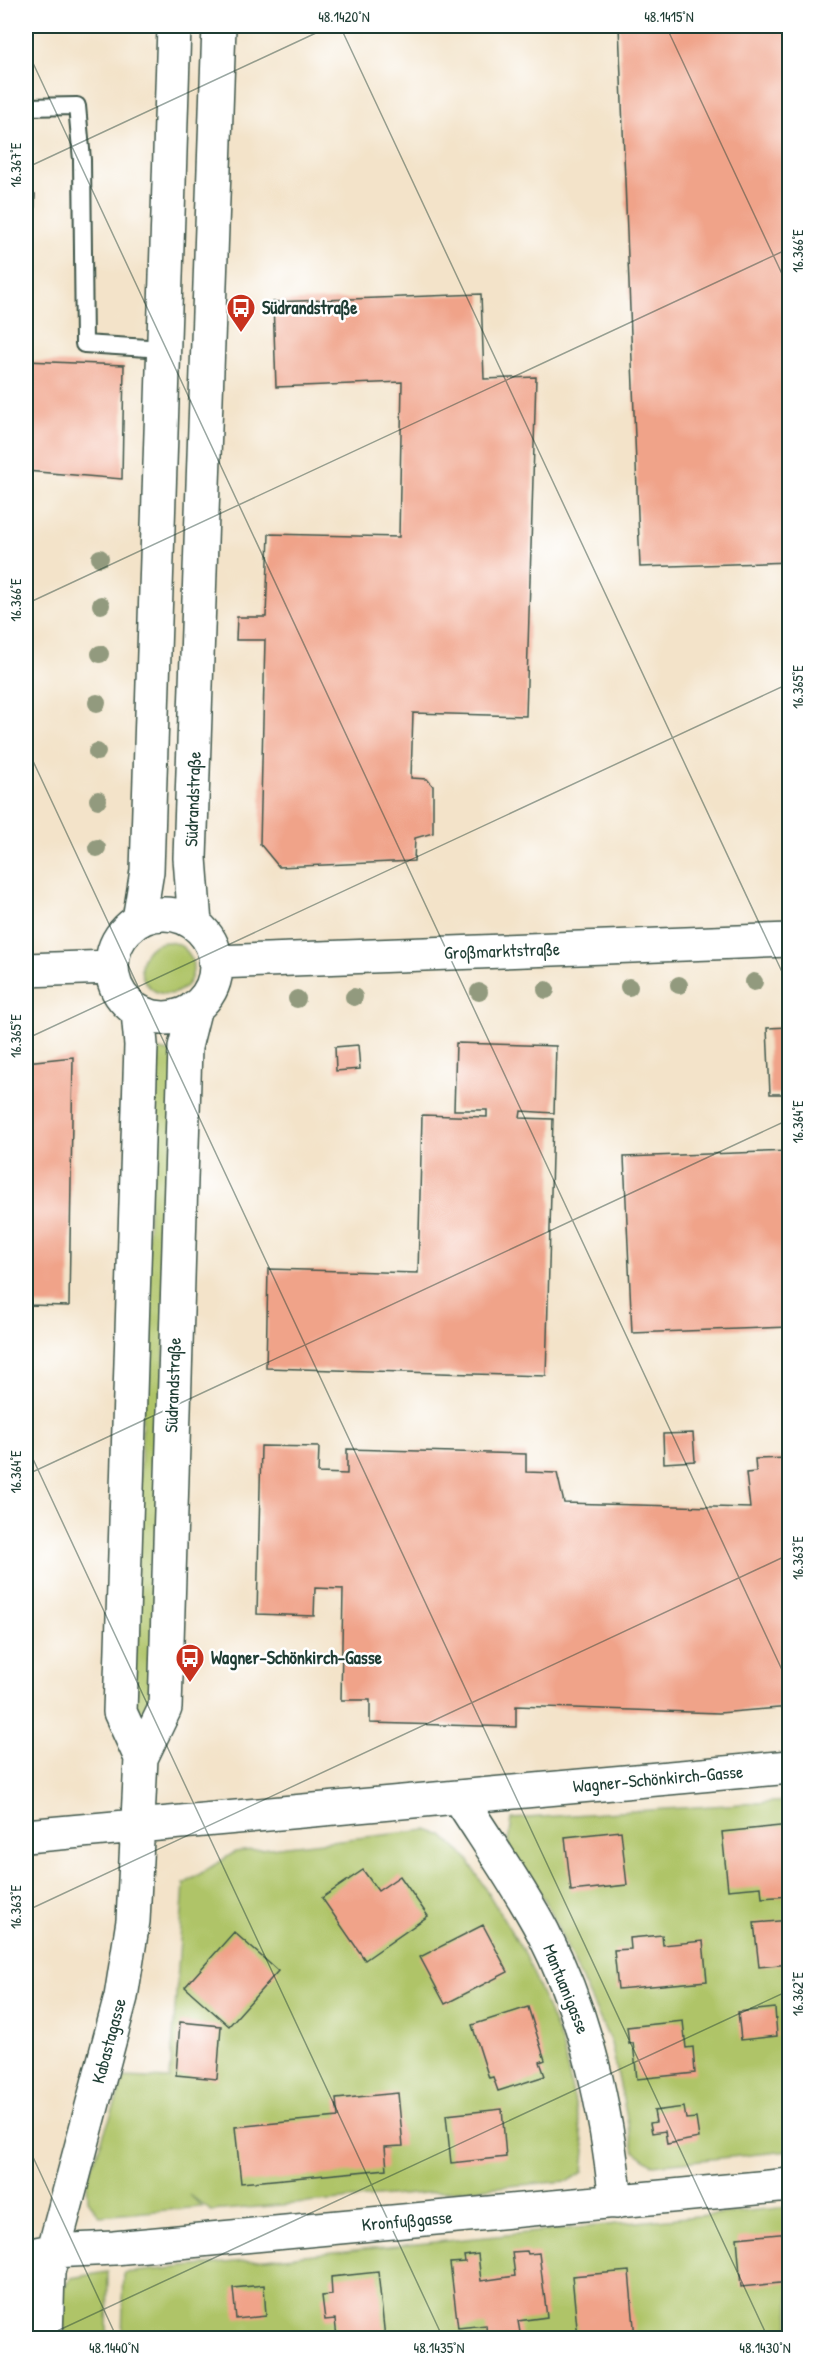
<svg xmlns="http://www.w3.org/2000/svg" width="815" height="2364" font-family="'Patrick Hand',sans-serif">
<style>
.green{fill:#afc468;stroke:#67804e;stroke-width:1.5}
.building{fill:#f0a389}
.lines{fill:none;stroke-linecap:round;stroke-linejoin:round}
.lane-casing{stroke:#3f564a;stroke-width:20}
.street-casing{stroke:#3f564a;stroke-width:36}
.lane{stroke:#fff;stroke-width:16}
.street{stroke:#fff;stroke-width:33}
.tree{fill:#929a7e}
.ticks{fill:none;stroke:#1f3d34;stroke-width:1.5;stroke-opacity:0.45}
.labels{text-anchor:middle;stroke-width:5;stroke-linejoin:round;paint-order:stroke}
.poi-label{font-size:18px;font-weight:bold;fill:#1f3d34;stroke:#fff;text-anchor:start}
.street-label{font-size:18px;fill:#1f3d34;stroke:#fff}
.neatline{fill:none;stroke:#1f3d34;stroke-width:2}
.ticks-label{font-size:15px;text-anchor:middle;fill:#1f3d34}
</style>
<rect width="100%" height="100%" fill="#fff"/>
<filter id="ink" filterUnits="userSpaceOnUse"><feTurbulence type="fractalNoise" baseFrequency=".0167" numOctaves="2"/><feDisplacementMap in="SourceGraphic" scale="12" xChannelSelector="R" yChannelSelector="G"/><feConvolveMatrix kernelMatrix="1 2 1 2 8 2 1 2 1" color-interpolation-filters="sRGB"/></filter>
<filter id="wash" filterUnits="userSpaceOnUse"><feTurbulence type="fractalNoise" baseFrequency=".008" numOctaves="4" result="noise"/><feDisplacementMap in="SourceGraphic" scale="24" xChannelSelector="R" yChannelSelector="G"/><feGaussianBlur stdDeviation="1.35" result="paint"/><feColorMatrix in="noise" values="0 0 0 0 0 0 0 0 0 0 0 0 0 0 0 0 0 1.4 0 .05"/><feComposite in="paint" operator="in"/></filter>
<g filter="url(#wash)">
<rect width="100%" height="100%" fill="#f3e3c9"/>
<path class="green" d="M141 968a26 26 0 1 1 52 0a26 26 0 1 1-52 0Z
M 154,1049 L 175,1053 L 151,1713 L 137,1715 L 133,1706 Z
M 789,1801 L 789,2151 L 653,2165 L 634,2151 L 611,2043 L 545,1900 L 508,1850 L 512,1819 Z
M 427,1830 L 443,1836 L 467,1858 L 526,1956 L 562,2044 L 585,2150 L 583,2172 L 568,2181 L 211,2211 L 190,2195 L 202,2207 L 100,2216 L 88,2200 L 87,2180 L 125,2077 L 170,2079 L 184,1884 L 235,1852 Z
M 789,2207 L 789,2338 L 122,2338 L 124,2273 Z
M 108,2272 L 107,2338 L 65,2338 L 62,2290 L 71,2278 Z"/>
<g id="blocks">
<path class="building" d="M 619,26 L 790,26 L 790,562 L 640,567 Z
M 26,194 L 35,194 L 33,280 L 26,280 Z
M 481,294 L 484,379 L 536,377 L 526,716 L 413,713 L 411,778 L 427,779 L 433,786 L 433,833 L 415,838 L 414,861 L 279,867 L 260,844 L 265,640 L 236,640 L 237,617 L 266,617 L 269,534 L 399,537 L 402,382 L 276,387 L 273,302 Z
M 26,361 L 124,365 L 122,479 L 26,471 Z
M 790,1027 L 790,1094 L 770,1094 L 767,1028 Z
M 456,1043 L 556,1046 L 554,1113 L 521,1111 L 520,1118 L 553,1119 L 546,1376 L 266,1368 L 268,1269 L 418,1273 L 422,1115 L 487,1117 L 487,1110 L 454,1110 Z
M 358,1045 L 360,1069 L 336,1071 L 335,1047 Z
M 73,1057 L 69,1306 L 26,1305 L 26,1062 Z
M 790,1151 L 790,1327 L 632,1333 L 624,1157 Z
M 693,1433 L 695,1461 L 664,1463 L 663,1434 Z
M 261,1446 L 319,1447 L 318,1473 L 347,1474 L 347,1449 L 526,1454 L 526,1472 L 557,1473 L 564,1503 L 750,1508 L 746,1473 L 756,1472 L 755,1459 L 790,1458 L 790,1707 L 719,1713 L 516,1706 L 516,1727 L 370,1723 L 370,1700 L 341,1700 L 343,1589 L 315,1588 L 314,1616 L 257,1614 Z
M 790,1825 L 790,1896 L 762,1898 L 761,1887 L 728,1890 L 722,1832 Z
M 621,1831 L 627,1885 L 571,1891 L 565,1837 Z
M 363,1870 L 378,1891 L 400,1876 L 428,1916 L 365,1960 L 322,1898 Z
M 790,1920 L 790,1964 L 759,1967 L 754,1923 Z
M 483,1925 L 508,1972 L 445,2004 L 420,1957 Z
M 234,1932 L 278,1971 L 229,2026 L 185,1987 Z
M 662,1935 L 663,1945 L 703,1941 L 707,1981 L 618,1989 L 614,1950 L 631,1949 L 630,1938 Z
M 528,2007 L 545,2060 L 540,2062 L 545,2076 L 498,2091 L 493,2077 L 489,2078 L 472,2025 Z
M 775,2008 L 777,2036 L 741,2040 L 738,2012 Z
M 683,2021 L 686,2048 L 693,2047 L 695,2073 L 637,2079 L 633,2043 L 629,2044 L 627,2027 Z
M 180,2022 L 221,2026 L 217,2079 L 176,2075 Z
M 398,2093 L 403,2146 L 385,2147 L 387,2169 L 241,2183 L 235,2127 L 338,2117 L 336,2099 Z
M 684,2107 L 686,2119 L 696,2118 L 699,2138 L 667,2144 L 665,2131 L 652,2133 L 650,2123 L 656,2122 L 654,2111 Z
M 502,2109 L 506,2157 L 451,2163 L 446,2115 Z
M 790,2233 L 790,2282 L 741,2287 L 737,2238 Z
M 527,2251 L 528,2254 L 539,2253 L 547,2317 L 518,2321 L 521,2338 L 487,2338 L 486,2325 L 458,2328 L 450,2263 L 465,2262 L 464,2256 L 478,2254 L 481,2281 L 515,2276 L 512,2252 Z
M 629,2271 L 635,2338 L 578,2338 L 572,2276 Z
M 378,2272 L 385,2338 L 337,2338 L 335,2319 L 325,2320 L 322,2296 L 332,2295 L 331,2277 Z
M 264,2285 L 266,2316 L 236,2319 L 233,2288 Z"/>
</g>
</g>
<g filter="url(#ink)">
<use href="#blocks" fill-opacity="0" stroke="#3f564a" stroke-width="1.5"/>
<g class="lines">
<g class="lane-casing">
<path id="lane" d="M 26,107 L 77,106 L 82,160 L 84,344 L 164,349"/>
</g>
<g class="street-casing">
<path id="street" d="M112 966a52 52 0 1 1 104 0a52 52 0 1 1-104 0Z
M 139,920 L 147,871 L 174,26
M 195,924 L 190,858 L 219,26
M 215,962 L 790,940
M 26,970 L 111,967
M 141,1758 L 165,1708 L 185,1047 L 195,1007
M 459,1797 C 487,1841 518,1885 543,1932 C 587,2018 606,2107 616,2202
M 26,1836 L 790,1767
M 26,2256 L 52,2251 L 114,2248 L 790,2185
M 46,2338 L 48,2272 L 121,1997 L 133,1921 L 141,1758 L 120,1712 L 141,1045 L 138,1012"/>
</g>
<use href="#lane" class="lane"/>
<use href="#street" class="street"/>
</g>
<g class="tree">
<circle cx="100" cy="558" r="9"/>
<circle cx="101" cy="605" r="9"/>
<circle cx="100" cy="654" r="9"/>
<circle cx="97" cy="703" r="9"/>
<circle cx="97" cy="752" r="9"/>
<circle cx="98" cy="800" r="9"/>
<circle cx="97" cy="848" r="9"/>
<circle cx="754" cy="982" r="9"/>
<circle cx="679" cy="985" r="9"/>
<circle cx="629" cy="987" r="9"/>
<circle cx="546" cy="990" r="9"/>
<circle cx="479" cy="992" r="9"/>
<circle cx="354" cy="997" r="9"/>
<circle cx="297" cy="999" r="9"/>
</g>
</g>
<path class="ticks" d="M 340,26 L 790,989M 666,26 L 790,291M 26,48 L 790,1687M 26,168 L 331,26M 26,604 L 790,248M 26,746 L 768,2338M 26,1039 L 790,683M 26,1444 L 443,2338M 26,1475 L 790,1119M 26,1911 L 790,1554M 26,2142 L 117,2338M 42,2338 L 790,1990"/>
<defs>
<g id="bus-pin" transform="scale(1.5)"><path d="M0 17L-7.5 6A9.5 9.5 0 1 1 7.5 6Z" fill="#c8321e" stroke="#fff"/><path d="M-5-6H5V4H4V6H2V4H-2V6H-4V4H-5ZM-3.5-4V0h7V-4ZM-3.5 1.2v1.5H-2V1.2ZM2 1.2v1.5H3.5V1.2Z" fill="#fff"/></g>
</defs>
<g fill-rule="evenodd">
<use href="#bus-pin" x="241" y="308"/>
<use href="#bus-pin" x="190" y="1658"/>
</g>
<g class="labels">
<g class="poi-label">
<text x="262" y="314">Südrandstraße</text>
<text x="211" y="1664">Wagner-Schönkirch-Gasse</text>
</g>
<g class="street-label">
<text transform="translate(193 799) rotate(-88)" y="6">Südrandstraße</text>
<text transform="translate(502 951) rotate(-2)" y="6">Großmarktstraße</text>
<text transform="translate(173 1385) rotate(-88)" y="6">Südrandstraße</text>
<text transform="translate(658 1779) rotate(-5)" y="6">Wagner-Schönkirch-Gasse</text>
<text transform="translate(566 1989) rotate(68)" y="6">Mantuanigasse</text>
<text transform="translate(109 2041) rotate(-75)" y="6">Kabastagasse</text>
<text transform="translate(407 2221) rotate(-5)" y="6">Kronfußgasse</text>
</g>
</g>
<rect width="815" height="2364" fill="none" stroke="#fff" stroke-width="66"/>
<rect x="33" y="33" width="749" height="2298" class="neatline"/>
<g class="ticks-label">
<text x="344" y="22">48.1420°N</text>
<text x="669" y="22">48.1415°N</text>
<text transform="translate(16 165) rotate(-90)" y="5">16.367°E</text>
<text transform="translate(798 251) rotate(-90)" y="5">16.366°E</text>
<text transform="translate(16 600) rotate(-90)" y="5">16.366°E</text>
<text transform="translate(798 687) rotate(-90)" y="5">16.365°E</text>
<text transform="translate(16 1036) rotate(-90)" y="5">16.365°E</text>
<text transform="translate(798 1122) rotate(-90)" y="5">16.364°E</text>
<text transform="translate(16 1472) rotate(-90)" y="5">16.364°E</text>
<text transform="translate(798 1558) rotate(-90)" y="5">16.363°E</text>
<text transform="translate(16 1907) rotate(-90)" y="5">16.363°E</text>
<text transform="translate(798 1994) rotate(-90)" y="5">16.362°E</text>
<text x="114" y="2353">48.1440°N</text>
<text x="439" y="2353">48.1435°N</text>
<text x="765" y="2353">48.1430°N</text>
</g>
</svg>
